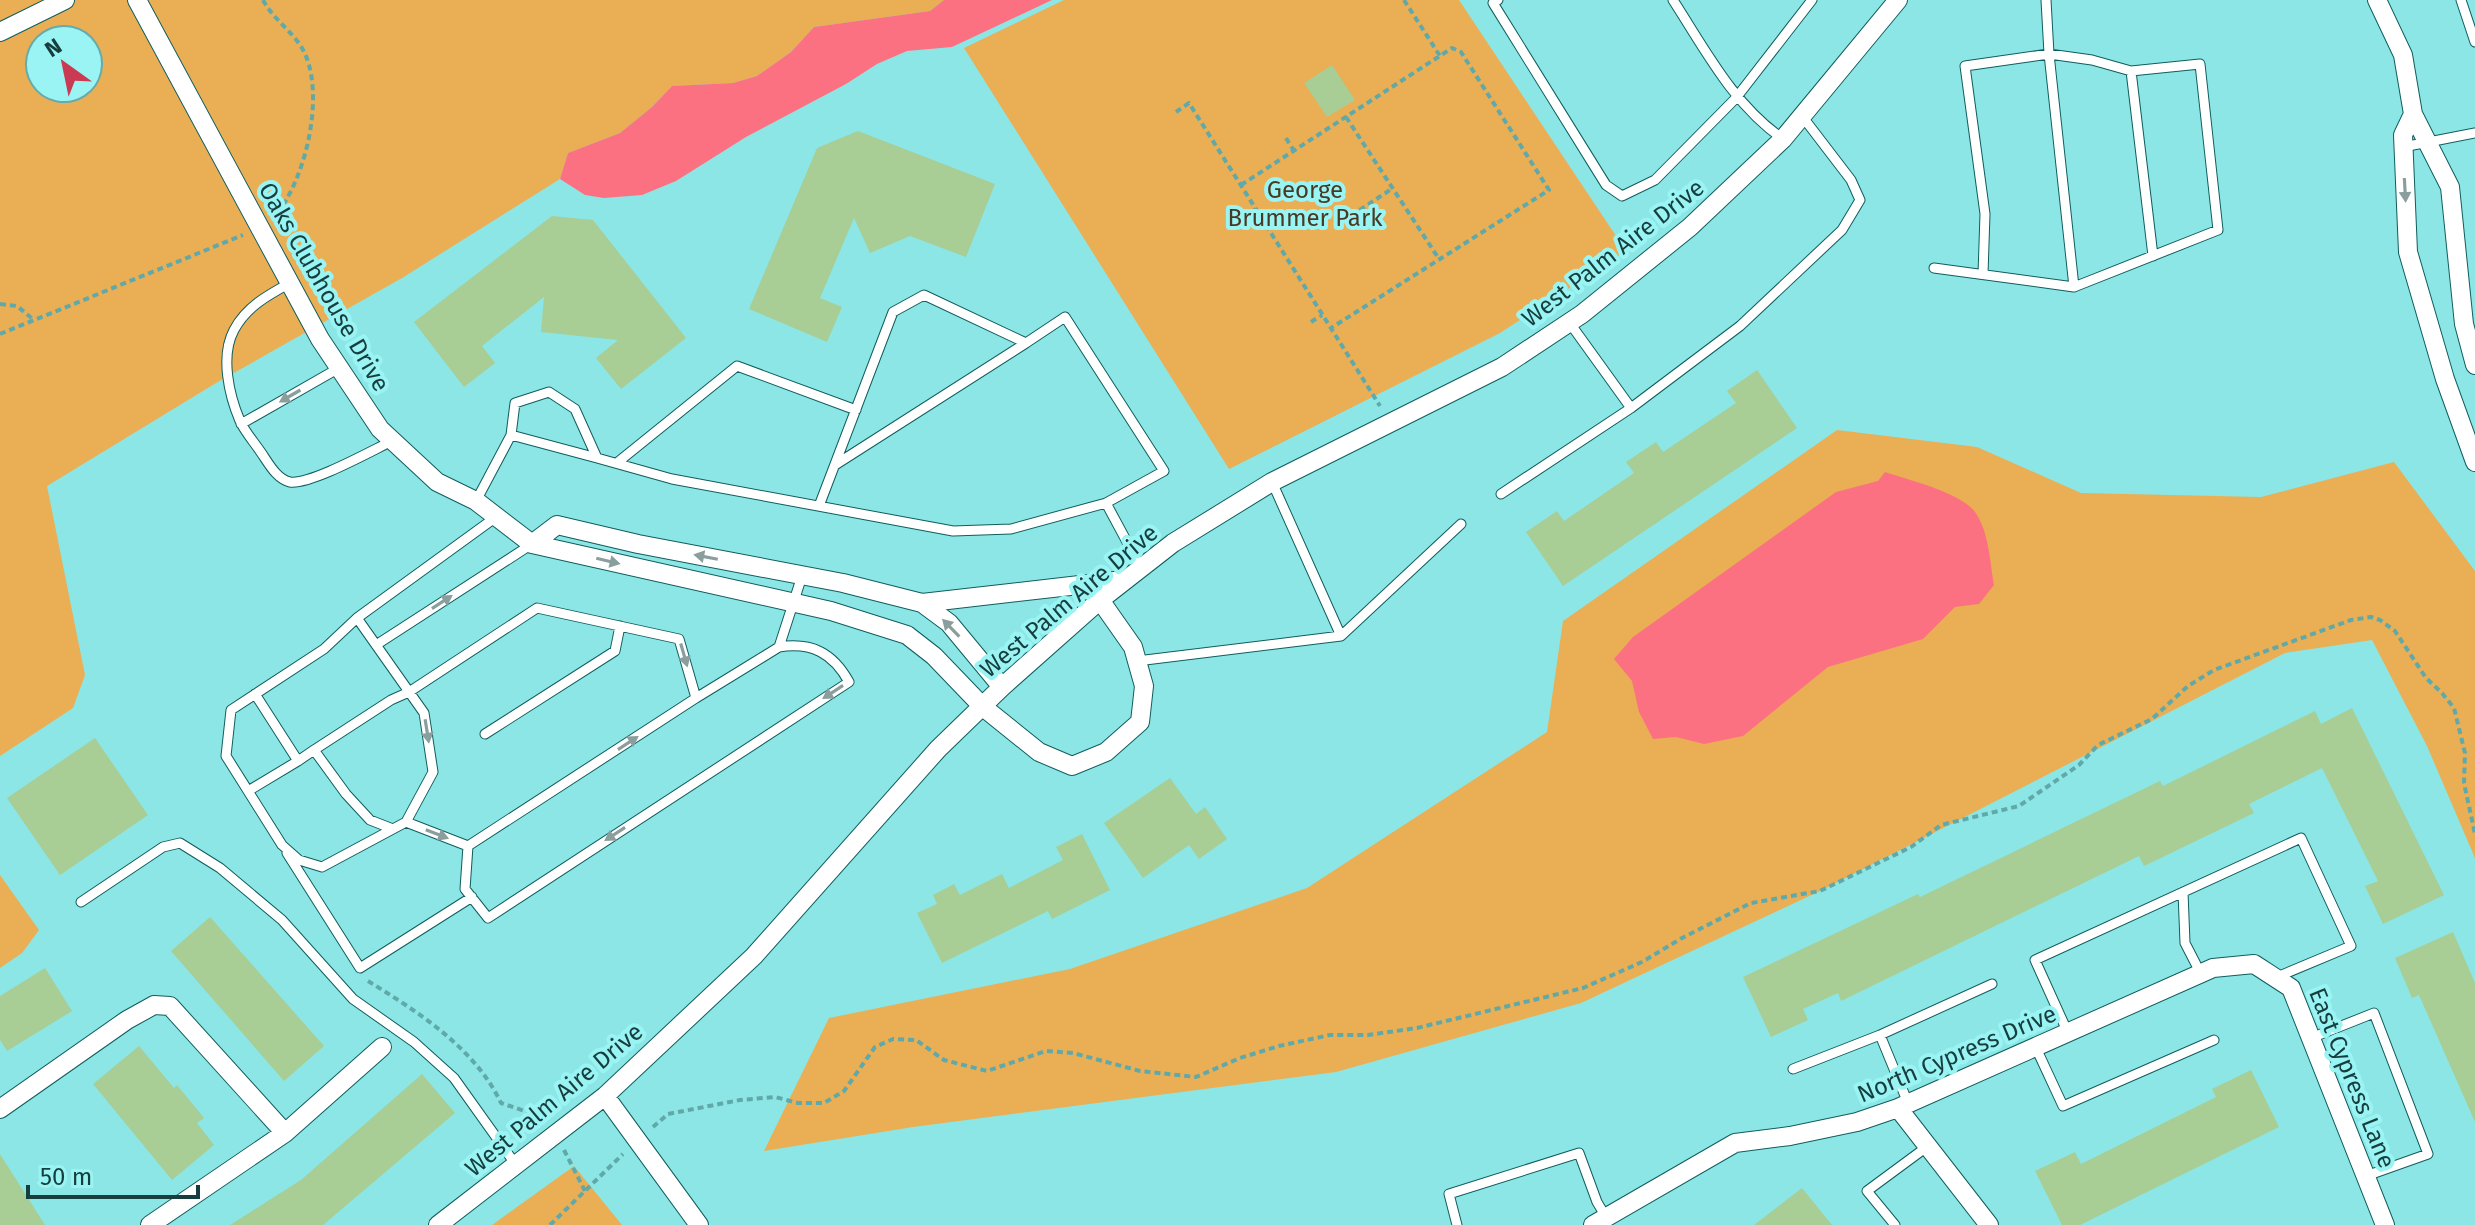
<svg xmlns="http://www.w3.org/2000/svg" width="2475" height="1225" font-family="'Fira Sans',sans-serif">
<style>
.green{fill:#eaae54;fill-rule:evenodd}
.water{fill:#fc7181}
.building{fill:#a8cd95}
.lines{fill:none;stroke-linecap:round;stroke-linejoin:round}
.lane-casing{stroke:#105d5d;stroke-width:11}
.street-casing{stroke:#105d5d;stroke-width:20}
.path{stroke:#61a9a9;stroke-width:4;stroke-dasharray:6 4;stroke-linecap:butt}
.lane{stroke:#fff;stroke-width:9}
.street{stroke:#fff;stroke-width:18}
.oneway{fill:#8b9e9e}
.labels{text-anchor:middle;stroke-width:8;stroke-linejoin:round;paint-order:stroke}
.park-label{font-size:24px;fill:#483924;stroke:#99f4f3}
.street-label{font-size:24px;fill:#173e3e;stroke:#99f4f3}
</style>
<rect width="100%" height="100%" fill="#8ce6e6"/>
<path class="green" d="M 0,0 L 944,0 L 930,11 L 814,27 L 791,52 L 757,76 L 733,83 L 672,86 L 652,107 L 620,133 L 568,153 L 560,179 L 402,278 L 216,383 L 47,486 L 85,675 L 73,708 L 0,756 ZM 40,40 L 88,40 L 88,88 L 40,88 Z
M 1064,0 L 1459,0 L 1626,251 L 1500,333 L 1229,469 L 964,48 Z
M 1837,430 L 1977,447 L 2081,493 L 2261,497 L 2394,462 L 2475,571 L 2475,858 L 2427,746 L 2372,640 L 2285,653 L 1820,891 L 1581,1003 L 1336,1072 L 913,1127 L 764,1151 L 829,1018 L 1070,969 L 1307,888 L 1547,732 L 1563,621 Z
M 0,875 L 39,930 L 22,953 L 0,968 Z
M 574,1166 L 622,1225 L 492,1225 Z"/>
<path class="water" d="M 944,0 L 1052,0 L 952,47 L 907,51 L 877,64 L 846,84 L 746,137 L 676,181 L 642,195 L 604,198 L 585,195 L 560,179 L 568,153 L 620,133 L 652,107 L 672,86 L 733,83 L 757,76 L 791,52 L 814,27 L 930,11 Z
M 1885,472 C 1908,480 1960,492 1975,512 C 1989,531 1990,563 1994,585 L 1979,604 L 1955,607 L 1923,639 L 1828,667 L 1743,736 L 1704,744 L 1676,737 L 1653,739 L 1639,712 L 1632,681 L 1614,659 L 1633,637 L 1836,492 L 1878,481 Z"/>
<path class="building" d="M 1332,65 L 1355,100 L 1327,117 L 1304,83 Z
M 858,131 L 995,184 L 966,257 L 910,236 L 870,253 L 854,218 L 820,298 L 842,307 L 827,342 L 749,309 L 817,148 Z
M 552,216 L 593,220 L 686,338 L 621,389 L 596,358 L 618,340 L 541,332 L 544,297 L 482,346 L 495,363 L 464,387 L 414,322 Z
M 1757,370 L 1797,428 L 1563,586 L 1526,532 L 1557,511 L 1564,521 L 1634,473 L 1626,462 L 1656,442 L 1663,452 L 1736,403 L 1727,391 Z
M 2352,708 L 2444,895 L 2383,924 L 2365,886 L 2378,881 L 2322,768 L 2249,804 L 2254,813 L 2144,866 L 2139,856 L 1841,1001 L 1838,993 L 1803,1009 L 1808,1020 L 1771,1037 L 1743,977 L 1918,894 L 1920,897 L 2160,781 L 2163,786 L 2315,711 L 2321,724 Z
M 95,738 L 148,815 L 60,875 L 7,798 Z
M 1170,778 L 1196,814 L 1205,807 L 1227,839 L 1199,859 L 1189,845 L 1143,878 L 1104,823 Z
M 1082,834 L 1110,890 L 1052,919 L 1048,911 L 942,963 L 917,913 L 937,904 L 933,895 L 954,884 L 960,895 L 1002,874 L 1009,888 L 1063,860 L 1056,847 Z
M 210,917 L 324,1046 L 284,1081 L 171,951 Z
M 2453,932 L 2475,983 L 2475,1122 L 2419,995 L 2412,998 L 2395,958 Z
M 45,968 L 72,1011 L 7,1051 L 0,1040 L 0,996 Z
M 139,1046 L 174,1088 L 177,1085 L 204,1118 L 197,1123 L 214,1145 L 172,1180 L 93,1084 Z
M 2251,1070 L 2279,1127 L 2080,1225 L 2062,1225 L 2035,1171 L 2075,1152 L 2081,1164 L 2216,1097 L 2212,1089 Z
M 422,1074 L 455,1113 L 323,1225 L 230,1225 L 301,1180 Z
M 0,1154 L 45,1225 L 0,1225 Z
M 1802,1188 L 1832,1225 L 1754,1225 Z"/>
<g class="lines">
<g class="lane-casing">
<path id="lane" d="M 1498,0 L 1493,3 L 1606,185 L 1622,196 L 1655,180 L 1736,98 L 1812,0
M 1673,0 C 1706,51 1733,104 1783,139
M 2461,0 L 2475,42
M 2403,147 L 2475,133
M 1934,268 L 2074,287 L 2049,54 L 2092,60 L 2131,71
M 1983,274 L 1985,214 L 1965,66 L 2049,54 L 2046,0
M 290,283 C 268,295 246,307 234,330 C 220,356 229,395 240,421 C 245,432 254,442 260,451 C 268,462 276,479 290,482 C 310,485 371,451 392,441
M 2074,287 L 2218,230 L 2200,64 L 2131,71 L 2153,256
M 1631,408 L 1740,326 L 1842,230 L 1860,200 L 1851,180 L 1802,116
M 241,424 L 339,368
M 511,435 L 597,458
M 618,462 L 737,366 L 856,410
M 835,465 L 1026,343
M 1272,482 L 1341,636
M 1501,494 L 1631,408 L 1569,322
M 476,501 L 511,435 L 515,403 L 549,392 L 575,409 L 597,458 L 672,479 L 953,531 L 1011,529 L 1106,503 L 1141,568
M 819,506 L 893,312 L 924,295 L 1026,343 L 1065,317 L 1164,471 L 1106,503
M 357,618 L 424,713 L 433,772 L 406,822 L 322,867 L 299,860 L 282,845 L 226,756 L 231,710 L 324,649 L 357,618 L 496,517
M 376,645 L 532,544
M 1137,661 L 1341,636 L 1461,524
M 485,734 L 615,651 L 620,626
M 314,750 L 391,700 L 409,692 L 537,608 L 679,639 L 696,698 L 779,647 L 802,576
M 298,761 L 314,750 L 346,794 L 370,820 L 393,829
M 248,791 L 298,761 L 255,694
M 406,822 L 468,846
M 468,846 L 465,889 L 488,918 L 849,682 C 833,653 812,642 779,647
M 468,846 L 696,698
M 287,853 L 360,968 L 472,897
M 2183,892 L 2185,943 L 2201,974
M 81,902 L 163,847 L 180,843 L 220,868 L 282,920 L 353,999 L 414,1042 L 454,1078 L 516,1165
M 2068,1033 L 2035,960 L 2301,838 L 2351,946 L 2277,977
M 1880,1035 L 1992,984
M 2311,1038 L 2374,1013 L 2428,1154 L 2366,1176
M 2036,1048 L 2063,1106 L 2214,1040
M 1793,1069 L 1880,1035 L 1908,1103
M 1457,1225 L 1449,1194 L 1579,1153 L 1597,1202 L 1606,1217
M 1895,1225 L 1867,1191 L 1928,1146"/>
</g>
<g class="street-casing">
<path id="street" d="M 137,0 L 320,339 L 380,429 L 437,482 L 476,501 L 532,544 L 831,611 L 907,635 L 934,656 L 983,707 L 1039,752 L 1072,766 L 1106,752 L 1140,722 L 1144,686 L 1133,647 L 1100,600
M 2377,0 L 2403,55 L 2413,114 L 2450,187 L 2464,324 L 2475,365
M 0,32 L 65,0
M 2413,114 L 2403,135 L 2408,252 L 2445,379 L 2475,462
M 532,544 L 557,525 L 638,544 L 843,583 L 922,603 L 949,623 L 1002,687
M 922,603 L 1123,580
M 605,1096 L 699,1225
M 1898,1108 L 1989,1225
M 0,1109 L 127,1020 L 154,1005 L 170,1006 L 285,1133
M 150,1225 L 285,1133 L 382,1047
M 438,1225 L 605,1096 L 754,956 L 938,749 L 1002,687 L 1100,600 L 1173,543 L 1272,482 L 1502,367 L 1582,314 L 1690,227 L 1783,139 L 1898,0
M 1593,1225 L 1735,1143 L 1790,1136 L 1857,1122 L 1898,1108 L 2213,968 L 2254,964 L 2291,988 L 2385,1225"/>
</g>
<path class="path" d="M 263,0 C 273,19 291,30 302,48 C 327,91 306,181 274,217
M 1404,0 L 1440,56
M 1176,112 L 1189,103 L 1380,406
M 1346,117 L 1439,259
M 1286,138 L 1294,151
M 1241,185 L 1452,48 L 1461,52 L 1549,190 L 1331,328
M 1243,218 L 1256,209
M 1343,221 L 1393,188
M 0,304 L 17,306 L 34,320
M 1311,322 L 1322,315
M 0,334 L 243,235
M 368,981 C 418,1012 475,1048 501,1103 L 545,1118
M 653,1127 L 668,1114 L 740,1100 L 775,1097 L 798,1103 L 824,1103 L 844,1091 L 875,1047 L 893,1039 L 916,1040 L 944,1060 L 987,1071 L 1046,1051 L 1073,1053 L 1140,1071 L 1196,1077 L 1240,1058 L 1279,1046 L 1330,1035 L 1368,1035 L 1417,1028 L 1583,988 L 1642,962 L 1682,938 L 1751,903 L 1820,891 L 1911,847 L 1941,825 L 2019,806 L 2079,765 L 2098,745 L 2152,719 L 2188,686 L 2214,670 L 2351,620 L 2371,617 L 2380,620 L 2395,631 L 2426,678 L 2442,693 L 2454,708 L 2465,753 L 2464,783 L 2475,834
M 564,1150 L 585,1191
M 550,1225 L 623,1154"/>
<use href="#lane" class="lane"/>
<use href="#street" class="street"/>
</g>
<defs><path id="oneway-solid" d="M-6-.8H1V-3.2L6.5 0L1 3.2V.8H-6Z" transform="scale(2)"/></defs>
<g class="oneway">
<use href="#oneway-solid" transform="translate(2405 190) rotate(87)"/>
<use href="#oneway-solid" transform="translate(290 396) rotate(150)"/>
<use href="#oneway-solid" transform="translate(706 557) rotate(-169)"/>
<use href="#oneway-solid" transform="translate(608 561) rotate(13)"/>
<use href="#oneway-solid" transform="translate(442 602) rotate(-33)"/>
<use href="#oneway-solid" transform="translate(951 628) rotate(-134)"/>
<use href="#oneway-solid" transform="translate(684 655) rotate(74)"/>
<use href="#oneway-solid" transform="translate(833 692) rotate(147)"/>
<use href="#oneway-solid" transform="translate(427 731) rotate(81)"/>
<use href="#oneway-solid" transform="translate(628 743) rotate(-33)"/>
<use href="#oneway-solid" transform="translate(437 834) rotate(21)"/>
<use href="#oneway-solid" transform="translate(615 834) rotate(147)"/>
</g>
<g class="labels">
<g class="park-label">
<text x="1305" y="198">George<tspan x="1305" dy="28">Brummer Park</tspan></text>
</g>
<g class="street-label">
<text transform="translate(1613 253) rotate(-38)" y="8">West Palm Aire Drive</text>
<text transform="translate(324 287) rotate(60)" y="8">Oaks Clubhouse Drive</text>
<text transform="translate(1069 601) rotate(-40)" y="8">West Palm Aire Drive</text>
<text transform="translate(1957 1054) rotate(-23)" y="8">North Cypress Drive</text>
<text transform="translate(2352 1078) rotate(68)" y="8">East Cypress Lane</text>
<text transform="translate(554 1100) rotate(-40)" y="8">West Palm Aire Drive</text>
</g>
</g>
<g transform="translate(64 64) rotate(327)"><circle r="38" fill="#99f4f3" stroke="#65abab" stroke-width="2"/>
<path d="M0-6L14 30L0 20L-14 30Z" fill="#ca3a53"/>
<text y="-12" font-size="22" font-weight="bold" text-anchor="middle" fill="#173e3e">N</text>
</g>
<path d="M28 1185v12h170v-12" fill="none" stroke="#173e3e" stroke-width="4"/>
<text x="40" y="1185" font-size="24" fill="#173e3e" stroke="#99f4f3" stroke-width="6" paint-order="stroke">50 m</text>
</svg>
